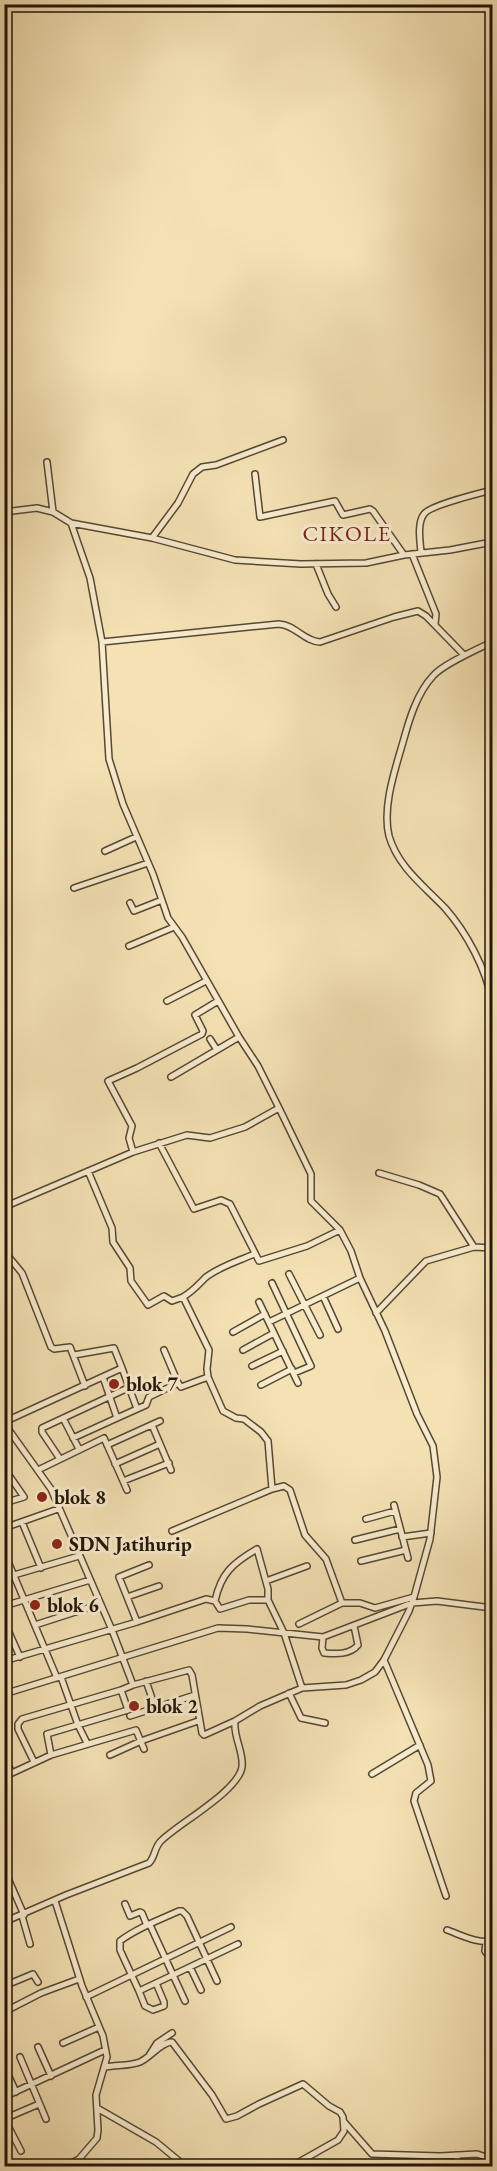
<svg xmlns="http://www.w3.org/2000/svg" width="497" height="2171" font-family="'EB Garamond',serif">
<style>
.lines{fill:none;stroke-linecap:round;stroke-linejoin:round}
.street-casing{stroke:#564832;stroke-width:8}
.street{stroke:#f8eccf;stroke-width:5}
.poi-dot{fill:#8f2418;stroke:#f8eccf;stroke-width:2}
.labels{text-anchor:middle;stroke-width:6;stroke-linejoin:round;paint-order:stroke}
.poi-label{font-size:20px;font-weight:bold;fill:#221406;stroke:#f8eccf;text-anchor:start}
.quarter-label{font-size:22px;letter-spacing:1.5px;fill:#7a1f14;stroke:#f8eccf}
</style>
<rect width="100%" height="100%" fill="#f4e2b5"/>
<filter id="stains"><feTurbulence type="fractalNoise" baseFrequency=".00333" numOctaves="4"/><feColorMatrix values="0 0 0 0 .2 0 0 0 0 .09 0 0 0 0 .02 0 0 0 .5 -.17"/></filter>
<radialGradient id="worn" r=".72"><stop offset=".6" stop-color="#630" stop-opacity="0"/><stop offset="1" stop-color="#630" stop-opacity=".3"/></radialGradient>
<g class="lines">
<g class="street-casing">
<path id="street" d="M 47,462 L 53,512
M 255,474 L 260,517 L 335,501 L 343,515 L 370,509 L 373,511 L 404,555
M 4,512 L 37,508 L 53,512 L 71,523 L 152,538 L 235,560 L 301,564 L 366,563 L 404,555 L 450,550 L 492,542
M 71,523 L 90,578 L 102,642 L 109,759 L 123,804 L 153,874 L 168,918 L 182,937 L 239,1037 L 258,1066 L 279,1108
M 152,538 L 178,503 L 193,474 L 202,467 L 216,465 L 283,440
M 421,552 C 420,541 417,523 424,514 C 430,505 481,493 492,490
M 412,554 L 436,614 L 435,624
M 316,564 L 328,594 L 336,607
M 102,642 L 279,624 C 295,625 304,641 320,642 L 394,617 L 418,611 L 426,616 L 464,655
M 492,642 C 478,649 443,664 433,676 C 417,693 409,720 403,742 C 395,770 382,807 389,836 C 398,867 424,886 445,908 C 467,933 486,969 492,1001
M 105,851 L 136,837
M 74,888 L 148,863
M 130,903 L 134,911 L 162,900
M 129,946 L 174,927
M 167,1001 L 206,981
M 210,1039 L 217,1050
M 171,1077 L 239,1037
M 159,1143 L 194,1209 L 221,1200 L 230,1204 L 259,1261 L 307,1246 L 340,1230
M 133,1152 L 129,1138 L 132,1126 L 108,1081 L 137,1068 L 202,1034 L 203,1031 L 195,1015 L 218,1001
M 88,1171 L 112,1228 L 113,1242 L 130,1268 L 131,1281 L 148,1305 L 164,1296 L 172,1301 L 183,1297 L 209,1350 L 207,1369 L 208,1377 L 223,1411 L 236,1418 L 244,1419 L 261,1432 L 268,1441 L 272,1489 L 284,1486 L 290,1490 L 305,1535 L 326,1559 L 342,1603
M 379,1173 L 419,1185 L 440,1194 L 474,1247
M 4,1207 L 133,1152 L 187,1135 L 210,1138 L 245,1127 L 279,1108 L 311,1174 L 311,1201 L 340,1230 L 351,1251 L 360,1278 L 385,1331 L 417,1414 L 433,1446 L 437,1477 L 430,1539 L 414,1597 L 409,1611 L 384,1660 L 375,1672 L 361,1680 L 346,1685 L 302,1688
M 4,1251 L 22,1273 L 51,1347 L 54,1349 L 70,1347 L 85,1386
M 289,1274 L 320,1335
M 272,1283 L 311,1366 L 294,1373
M 323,1296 L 338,1329
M 183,1297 C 193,1291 197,1286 205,1278 C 218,1267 239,1261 254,1254
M 259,1302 L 298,1383
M 376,1313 L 426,1261 L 474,1247 L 492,1248
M 269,1322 L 360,1278
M 233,1332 L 265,1314
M 164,1350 L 178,1383
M 243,1350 L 274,1333
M 74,1355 L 114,1348 L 122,1368
M 252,1366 L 283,1351
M 261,1385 L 292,1369
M 63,1418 L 79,1449
M 117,1418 L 146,1405 L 149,1397 L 178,1383 L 181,1387 L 208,1377
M 4,1422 L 122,1368 L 137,1409
M 4,1423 L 51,1489 L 112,1630 L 133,1685 L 189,1670 L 192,1675 L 202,1733 L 204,1735 L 235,1721
M 152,1425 L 171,1470
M 73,1438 L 117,1418 L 103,1377
M 107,1445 L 160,1421
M 60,1459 L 42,1432 L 42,1428 L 130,1387
M 115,1464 L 160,1444
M 4,1468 L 24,1497 L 4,1503
M 38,1470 L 104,1438 L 127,1490
M 123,1481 L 169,1463
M 394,1505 L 408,1558
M 366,1519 L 395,1511
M 22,1522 L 41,1568
M 4,1528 L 58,1509
M 172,1531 L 272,1489
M 402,1537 L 431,1533
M 355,1540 L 400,1529
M 4,1552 L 57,1678
M 361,1561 L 406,1550
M 14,1575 L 79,1556
M 266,1581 L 307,1566
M 127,1597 L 159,1586
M 215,1601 C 221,1573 233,1563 257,1549 L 268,1589 L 268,1600
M 4,1606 L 90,1580
M 4,1621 L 20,1657
M 299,1624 L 342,1603 L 360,1603 L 375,1608 L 414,1597
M 35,1625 L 100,1604
M 323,1637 L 322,1648 L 324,1653 C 336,1654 350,1655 358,1645 L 354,1626
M 384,1660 L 428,1765 L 431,1781 L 416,1793 L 414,1801 L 446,1896
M 4,1661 L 137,1622 L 119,1577 L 149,1565
M 61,1677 L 78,1725 L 87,1743
M 146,1681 L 155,1707
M 289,1693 L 301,1718 L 325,1723
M 4,1694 L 218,1628 L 247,1629 L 323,1637 L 412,1603 L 437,1601 L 492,1608
M 130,1716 L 195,1695
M 51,1755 L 47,1734 L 128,1710 L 121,1690 L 133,1685
M 110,1755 L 141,1741 L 198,1721
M 4,1757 L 12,1773 L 4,1776
M 34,1762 L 18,1729 L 18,1724 L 22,1719 L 121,1690
M 12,1773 L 51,1755 L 136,1730 L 144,1749
M 372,1774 L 420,1745
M 4,1869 L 24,1915
M 55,1901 L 82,1986 L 103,2036 L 107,2057 L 96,2095 L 98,2130 L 97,2138 L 79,2159 L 66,2166
M 125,1904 L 130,1916 L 140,1912 L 142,1913 L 146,1923 L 150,1925 L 173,1975 L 139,1991 L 120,1950 L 120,1941 C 137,1928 159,1920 179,1911 L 182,1911 L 187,1916 L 217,1981
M 22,1916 L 30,1944
M 4,1922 L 66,1895 L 149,1863 C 155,1857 154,1849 160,1842 C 177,1824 238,1792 242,1767 C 244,1752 233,1737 235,1721 L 260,1706 L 302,1688 L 284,1633 L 268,1600 L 249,1600 L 220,1609 L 215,1601 L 206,1599 L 137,1622
M 447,1930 C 461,1935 478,1944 492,1941
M 486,1942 L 485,1951 L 492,1959
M 190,1967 L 201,1990
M 4,1986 L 33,1974 L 38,1982
M 139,1991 L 145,2006 L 153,2010 L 164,2006 L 164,2002 L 156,1983
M 86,1997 L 231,1927
M 185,2001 L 173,1975 L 238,1944
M 4,2012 L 41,1993 L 79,1979
M 63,2043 L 99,2027
M 38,2047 L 51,2076
M 150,2054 L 157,2043 L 172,2033
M 20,2057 L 46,2119
M 4,2066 L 16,2092
M 106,2067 C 116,2065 130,2066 140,2062 C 151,2057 161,2042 172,2042 L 212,2095 L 226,2119 L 237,2116 L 259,2104 L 303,2084 L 329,2106 L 340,2112 L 343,2117 L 344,2131 L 338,2140 L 292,2166
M 4,2097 L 105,2050
M 97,2108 L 156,2142 L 185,2166
M 4,2119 L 39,2104
M 5,2120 L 21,2151
M 344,2122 L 372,2154 L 440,2156 L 477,2154 L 492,2159
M 456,2155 L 460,2166"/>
</g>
<use href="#street" class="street"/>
</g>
<g class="poi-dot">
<circle cx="114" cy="1384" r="6"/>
<circle cx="42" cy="1497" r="6"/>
<circle cx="57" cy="1544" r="6"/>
<circle cx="35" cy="1605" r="6"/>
<circle cx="134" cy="1706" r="6"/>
</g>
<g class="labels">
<g class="poi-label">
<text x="126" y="1391">blok 7</text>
<text x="54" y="1504">blok 8</text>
<text x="69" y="1551">SDN Jatihurip</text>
<text x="47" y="1612">blok 6</text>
<text x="146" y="1713">blok 2</text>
</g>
<g class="quarter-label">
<text x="347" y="541">CIKOLE</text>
</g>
</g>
<rect width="497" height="2171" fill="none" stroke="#f4e2b5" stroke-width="24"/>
<rect x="6" y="6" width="485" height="2159" fill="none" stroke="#221406" stroke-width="3"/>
<rect x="12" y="12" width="473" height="2147" fill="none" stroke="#221406" stroke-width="1.5"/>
<rect width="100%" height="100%" filter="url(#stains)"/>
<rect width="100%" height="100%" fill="url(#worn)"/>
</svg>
